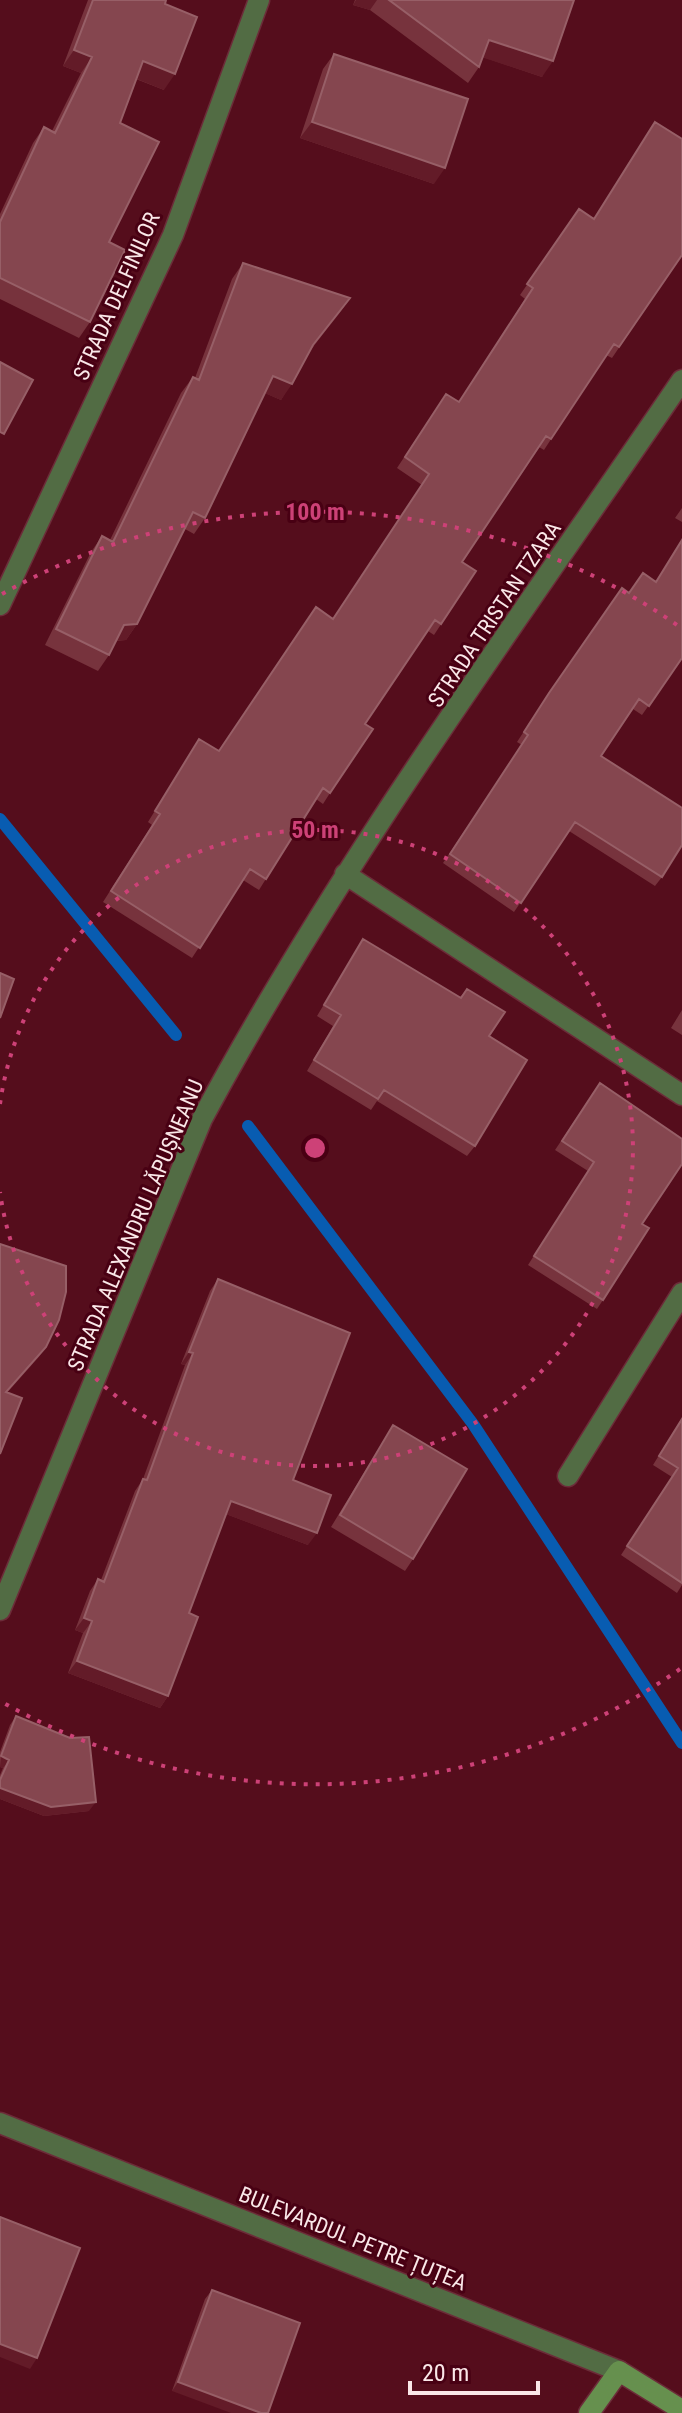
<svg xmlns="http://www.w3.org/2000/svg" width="682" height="2413" font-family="'Roboto Condensed',sans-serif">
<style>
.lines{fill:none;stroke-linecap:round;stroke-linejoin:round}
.stream{stroke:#085cb1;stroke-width:12}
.street-casing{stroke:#6c2c39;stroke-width:23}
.secondary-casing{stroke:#6c2c39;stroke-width:23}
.street{stroke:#526c44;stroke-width:20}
.secondary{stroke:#66904e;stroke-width:20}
.wall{fill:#77333d}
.shaded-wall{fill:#631b28}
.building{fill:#85464f;stroke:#975f67;stroke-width:2}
.ring{fill:none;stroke:#cd4177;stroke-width:4;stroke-dasharray:4 8}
.labels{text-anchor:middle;stroke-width:6;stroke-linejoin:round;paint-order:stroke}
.street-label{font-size:22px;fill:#fae7e8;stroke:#480013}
.centre{fill:#cd4177;stroke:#480013;stroke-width:4}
.ring-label{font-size:24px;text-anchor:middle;font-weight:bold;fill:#cd4177;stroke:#480013;stroke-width:6;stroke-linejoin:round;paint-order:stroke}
</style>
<rect width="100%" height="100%" fill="#550d1c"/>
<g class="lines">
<path class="stream" d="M 0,819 L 176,1035
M 248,1126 L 473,1424 L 682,1743"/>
<g class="street-casing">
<path id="street" d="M 0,605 L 173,235 L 259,0
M 345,874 L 682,1095
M 568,1476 L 682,1293
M 0,1610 L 202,1119 C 341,860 517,622 682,380
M 0,2123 L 619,2371"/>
</g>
<g class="secondary-casing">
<path id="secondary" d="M 589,2413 L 619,2371 L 682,2410"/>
</g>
<use href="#street" class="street"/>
<use href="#secondary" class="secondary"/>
</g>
<path class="wall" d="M 88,0 L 166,0 L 165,4 L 164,90 L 136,79 L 120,123 L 109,242 L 90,322 L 79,338 L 0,299 L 0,214 L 33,143 L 44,127 L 52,131 L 81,73 L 63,66 Z
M 355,0 L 574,0 L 542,77 L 483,57 L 479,67 L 468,83 L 370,10 L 353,5 Z
M 334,54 L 434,184 L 300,138 L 323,69 Z
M 655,122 L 682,255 L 612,358 L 606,355 L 544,450 L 539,447 L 462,562 L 476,571 L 434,635 L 428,631 L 365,724 L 330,793 L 323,804 L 316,799 L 259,890 L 243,880 L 192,958 L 103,902 L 152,825 L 148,822 L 199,739 L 218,751 L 333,619 L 422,485 L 397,468 L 446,394 L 459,402 L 525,299 L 520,295 L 579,209 L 594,219 Z
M 243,263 L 350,298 L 310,351 L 281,400 L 265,393 L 205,518 L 194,534 L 185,529 L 137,624 L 126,640 L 116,641 L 109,655 L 98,671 L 45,645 L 91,552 L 102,536 L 110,540 L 181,393 L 193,377 L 195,378 L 232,279 Z
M 682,508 L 682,522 L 675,518 Z
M 682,658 L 642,715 L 633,709 L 601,756 L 662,877 L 655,886 L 569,831 L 514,912 L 443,863 L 522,745 L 517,742 L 549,693 Z
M 363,939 L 460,997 L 467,989 L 489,1036 L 475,1146 L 467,1156 L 377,1101 L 371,1110 L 307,1071 L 333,1026 L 317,1016 Z
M 682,1010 L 682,1035 L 671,1028 Z
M 600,1083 L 642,1224 L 603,1300 L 597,1309 L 528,1265 L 588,1171 L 555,1150 Z
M 218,1279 L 293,1480 L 308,1545 L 226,1514 L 189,1613 L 168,1696 L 160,1708 L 68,1673 L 83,1633 L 75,1630 L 90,1591 L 98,1579 L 101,1580 L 135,1491 L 143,1479 L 185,1365 L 181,1364 L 210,1291 Z
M 682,1418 L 682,1585 L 677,1593 L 621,1555 L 672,1477 L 653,1465 Z
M 393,1425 L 413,1559 L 405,1571 L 331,1527 Z
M 16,1716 L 89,1811 L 44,1816 L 0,1799 L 0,1775 L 3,1768 L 0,1767 L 0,1752 L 10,1725 Z
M 212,2290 L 300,2323 L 172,2391 L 205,2299 Z"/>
<path class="shaded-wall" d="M 356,0 L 377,0 L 370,10 L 353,5 Z
M 489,40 L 553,61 L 542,77 L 478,56 Z
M 74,50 L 92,57 L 81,73 L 63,66 Z
M 143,61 L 175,74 L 164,90 L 132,77 Z
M 312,122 L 445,168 L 434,184 L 300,138 Z
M 350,298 L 339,314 L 302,361 L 313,345 Z
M 273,376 L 292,384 L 281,400 L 262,392 Z
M 137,624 L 126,640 L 113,641 L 124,625 Z
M 46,1347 L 39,1357 L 0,1401 L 6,1392 Z
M 189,1352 L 193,1353 L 185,1365 L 181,1364 Z
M 231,1501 L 317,1533 L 308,1545 L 223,1513 Z
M 84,1618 L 92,1621 L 83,1633 L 75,1630 Z
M 77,1661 L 168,1696 L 160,1708 L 68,1673 Z
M 1,1756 L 9,1760 L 3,1768 L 0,1767 Z
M 0,1788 L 96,1802 L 89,1811 L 44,1816 L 0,1799 Z
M 0,2344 L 37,2358 L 30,2369 L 0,2357 Z
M 178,2382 L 261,2413 L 231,2413 L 172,2391 Z"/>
<path class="building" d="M 93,0 L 166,0 L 165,4 L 197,17 L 175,74 L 143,61 L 120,123 L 159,142 L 109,242 L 125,250 L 90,322 L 0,278 L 0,222 L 44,127 L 55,133 L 92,57 L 74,50 Z
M 389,0 L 574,0 L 553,61 L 489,40 L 479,67 Z
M 334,54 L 468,99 L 445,168 L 312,122 Z
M 655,122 L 682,139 L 682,255 L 619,347 L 614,344 L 551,439 L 546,436 L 462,562 L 476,571 L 441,624 L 435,620 L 365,724 L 373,729 L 330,793 L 323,788 L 266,879 L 250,869 L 200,948 L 111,891 L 160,814 L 155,811 L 199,739 L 219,751 L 316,607 L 333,619 L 429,474 L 405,457 L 446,394 L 459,402 L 533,288 L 527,284 L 579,209 L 594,219 Z
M 243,263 L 350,298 L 313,345 L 292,384 L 273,376 L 205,518 L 193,512 L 137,624 L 124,625 L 109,655 L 56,629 L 102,536 L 113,542 L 193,377 L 199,380 Z
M 0,362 L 33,380 L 4,434 L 0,432 Z
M 682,540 L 682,658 L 649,706 L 639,699 L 601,756 L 682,808 L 682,845 L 662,877 L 575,822 L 521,903 L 450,854 L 528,735 L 524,732 L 549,693 L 622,588 L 629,593 L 643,573 L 656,582 Z
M 363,939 L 461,998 L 467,989 L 505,1012 L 489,1036 L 527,1060 L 475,1146 L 384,1090 L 378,1099 L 314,1060 L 341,1015 L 324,1005 Z
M 0,973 L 14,979 L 0,1018 Z
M 600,1083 L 682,1139 L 682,1164 L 642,1224 L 649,1228 L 603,1300 L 534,1256 L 594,1162 L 562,1141 Z
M 0,1244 L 66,1266 L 66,1292 L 59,1320 L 46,1347 L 6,1392 L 22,1398 L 0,1454 Z
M 218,1279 L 350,1333 L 293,1480 L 331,1495 L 317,1533 L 231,1501 L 189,1613 L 198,1617 L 168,1696 L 77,1661 L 92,1621 L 84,1618 L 98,1579 L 104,1582 L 143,1479 L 147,1480 L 193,1353 L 189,1352 Z
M 682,1419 L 682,1583 L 627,1546 L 678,1468 L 659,1456 Z
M 393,1425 L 467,1469 L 413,1559 L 340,1515 Z
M 16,1716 L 70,1738 L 89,1737 L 96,1802 L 51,1807 L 0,1788 L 0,1780 L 9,1760 L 1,1756 Z
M 0,2217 L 80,2248 L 37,2358 L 0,2344 Z
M 212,2290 L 300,2323 L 268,2413 L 261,2413 L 178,2382 Z"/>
<g class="ring">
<path d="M0 1104A318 318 0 1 1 0 1192"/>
<path d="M680 1669A636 636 0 0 1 2 1702M2 594A636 636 0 0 1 680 627"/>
</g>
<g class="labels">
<g class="street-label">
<text transform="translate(116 296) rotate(-66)" y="8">STRADA DELFINILOR</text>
<text transform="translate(494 614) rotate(-56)" y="8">STRADA TRISTAN TZARA</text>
<text transform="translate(135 1225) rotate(-67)" y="8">STRADA ALEXANDRU LĂPUȘNEANU</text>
<text transform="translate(353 2238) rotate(22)" y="8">BULEVARDUL PETRE ȚUȚEA</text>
</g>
</g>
<circle cx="315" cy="1148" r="12" class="centre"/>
<g class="ring-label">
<text x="315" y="520">100 m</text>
<text x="315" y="838">50 m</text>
</g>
<path d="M410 2381v12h128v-12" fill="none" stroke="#fae7e8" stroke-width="4"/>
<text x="422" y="2381" font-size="24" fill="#fae7e8" stroke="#480013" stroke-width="6" paint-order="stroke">20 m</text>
</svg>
